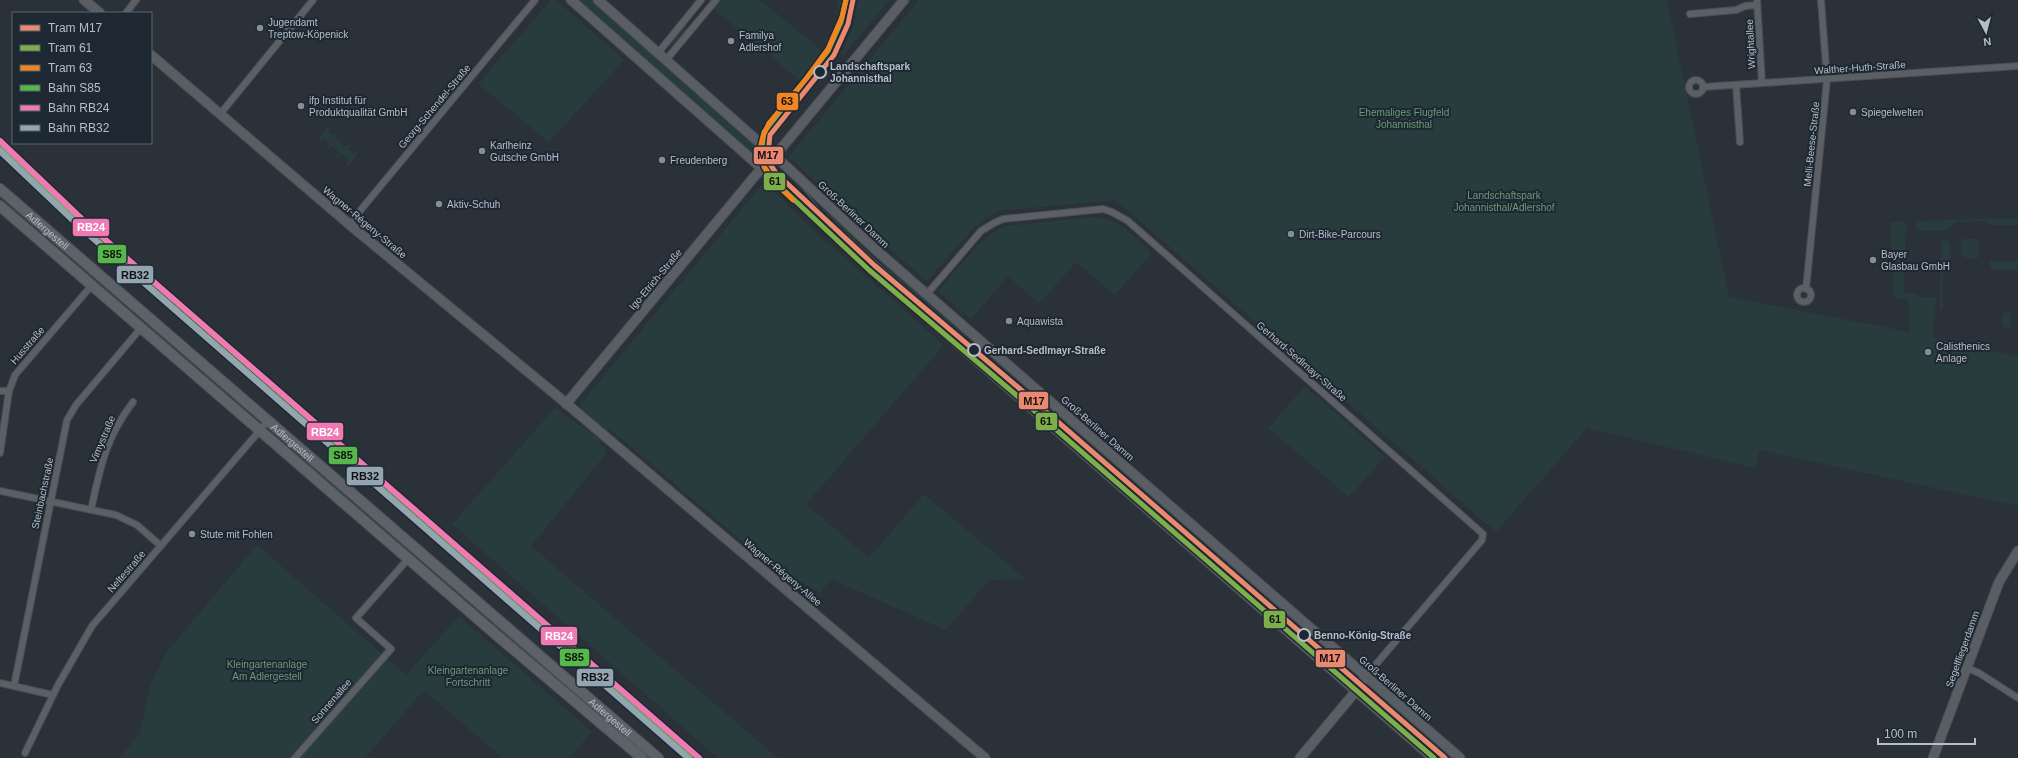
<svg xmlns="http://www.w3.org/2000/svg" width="2018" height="758" font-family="Helvetica,sans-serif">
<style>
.green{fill:#283c3e}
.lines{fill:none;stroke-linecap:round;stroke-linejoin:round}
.street-casing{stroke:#494d53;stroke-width:8}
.secondary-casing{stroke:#494d53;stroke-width:11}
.primary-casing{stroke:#494e55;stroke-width:12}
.street{stroke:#5b6066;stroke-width:6}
.secondary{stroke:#595e65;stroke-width:9}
.primary{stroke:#5d6268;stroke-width:10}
.tram{stroke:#595e64;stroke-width:1}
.rail-1-casing{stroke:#1e2833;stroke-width:9}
.rail-2-casing{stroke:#1e2833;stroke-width:9}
.rail-3-casing{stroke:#1e2833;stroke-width:9}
.rail-1{stroke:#56b74b;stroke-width:6}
.rail-2{stroke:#ee79b3;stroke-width:6}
.rail-3{stroke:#94a5b2;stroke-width:6}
.tram-1-casing{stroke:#1e2833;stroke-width:8}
.tram-2-casing{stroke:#1e2833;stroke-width:8}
.tram-3-casing{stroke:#1e2833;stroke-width:8}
.tram-1{stroke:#eb8870;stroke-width:5}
.tram-2{stroke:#7caf49;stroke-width:5}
.tram-3{stroke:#f28422;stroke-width:5}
.poi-dot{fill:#858d96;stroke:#1e2833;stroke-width:1.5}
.stop-dot{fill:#1e2833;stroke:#b5bec9;stroke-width:2}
.labels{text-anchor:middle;stroke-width:4;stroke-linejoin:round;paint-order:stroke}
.poi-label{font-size:10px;fill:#b5bec9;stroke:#1e2833;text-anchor:start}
.street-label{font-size:10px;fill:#b5bec9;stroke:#1e2833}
.stop-label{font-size:10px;font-weight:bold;fill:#b5bec9;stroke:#1e2833;text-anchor:start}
.park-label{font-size:10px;fill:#6c9a74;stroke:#1e2833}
.line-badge{stroke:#1e2833;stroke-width:1.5}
.badge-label{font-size:11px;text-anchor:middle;font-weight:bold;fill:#fff}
.pale-badge-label{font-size:11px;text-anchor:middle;font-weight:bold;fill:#111}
</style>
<rect width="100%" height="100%" fill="#2b3138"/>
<path class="green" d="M 551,0 L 556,0 L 624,60 L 549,142 L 478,84 Z
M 578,0 L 593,0 L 758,145 L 751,154 L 577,1 Z
M 721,0 L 760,0 L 826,54 L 803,83 L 714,9 Z
M 837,0 L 850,0 L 845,23 L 835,49 L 825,41 L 839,24 Z
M 858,0 L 889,0 L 843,56 L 841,54 L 854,24 Z
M 919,0 L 1667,0 L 1729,297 L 1910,332 L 1908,298 L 1894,298 L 1890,222 L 1906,222 L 1904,294 L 1917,294 L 1917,297 L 1936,297 L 1933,338 L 2018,357 L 2018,506 L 1759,450 L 1755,468 L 1587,428 L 1531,492 L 1528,490 L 1527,496 L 1496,532 L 1116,200 L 997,211 L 996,212 L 976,225 L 927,281 L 862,225 L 790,158 L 790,155 Z
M 685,26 L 688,28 L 671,48 L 669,45 Z
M 328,127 L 331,128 L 329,132 L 333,136 L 336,132 L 338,134 L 335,138 L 346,147 L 349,144 L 352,146 L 349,149 L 354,154 L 358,151 L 358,154 L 349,165 L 346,165 L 349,161 L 341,154 L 338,158 L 336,156 L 339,152 L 332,146 L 329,150 L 327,148 L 330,144 L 323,138 L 319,142 L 319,138 Z
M 764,182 L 821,237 L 944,345 L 806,504 L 869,558 L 924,494 L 1025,579 L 989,580 L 946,630 L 831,579 L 820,593 L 765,560 L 610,429 L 608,431 L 579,406 Z
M 0,197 L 48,236 L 45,239 L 0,199 Z
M 824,207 L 858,238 L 853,243 L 884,271 L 886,268 L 881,263 L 883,260 L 968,333 L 960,342 L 938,323 L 942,317 L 918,297 L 914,302 L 817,215 L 819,212 L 831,222 L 833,220 L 822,209 Z
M 1093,217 C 1118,218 1134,237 1152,253 L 1115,295 L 1076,262 L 1039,304 L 1008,276 L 971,319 L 938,291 C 957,271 980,236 1006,226 Z
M 2018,218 L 2018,225 L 1990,225 L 1984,221 L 1957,222 L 1945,231 L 1920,231 L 1916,228 L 1916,221 Z
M 50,237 L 146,320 L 144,324 L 47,240 Z
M 1962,239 L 1978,239 L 1978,258 L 1967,258 L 1961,255 L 1960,245 Z
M 1943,241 L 1948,241 L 1950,247 L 1950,269 L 1943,270 L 1943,309 L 1940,309 L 1941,242 Z
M 1990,261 L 2018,261 L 2018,270 L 1990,270 Z
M 2002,313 L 2011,313 L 2011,327 L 2002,327 Z
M 148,322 L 258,417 L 256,421 L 145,325 Z
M 1027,385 L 1189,526 L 1187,528 L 1190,531 L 1185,532 L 1182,535 L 1023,397 L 1025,394 L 1022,391 Z
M 1305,386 L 1385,457 L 1349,497 L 1268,428 Z
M 555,408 C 569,420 586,428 601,440 L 599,443 L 608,451 L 531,546 L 778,758 L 718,758 L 452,524 Z
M 276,435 L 296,453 L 306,459 L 431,566 L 429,570 L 275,437 Z
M 1196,533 L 1297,620 L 1291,626 L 1289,624 L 1287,626 L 1189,541 Z
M 257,545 L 406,675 L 459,616 L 592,732 L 569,758 L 503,758 L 424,690 L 365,758 L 119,758 L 139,735 L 151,684 L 165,654 Z
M 433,568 L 547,667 L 545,671 L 432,572 Z
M 549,669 L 653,758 L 646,758 L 546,672 Z
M 1380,693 L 1455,758 L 1438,758 L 1373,701 Z"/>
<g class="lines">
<g class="street-casing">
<path id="street" d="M 1757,0 L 1762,83
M 126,13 L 136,0
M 1690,14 L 1736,10 L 1745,6 L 1757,5
M 658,53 L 701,0
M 666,60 L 716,0
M1689 87a7 7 0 1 1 14 0a7 7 0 1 1-14 0Z
M 1736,85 L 1740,142
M 1703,87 L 2018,66
M 221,113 L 313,0
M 349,224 L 535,0
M1797 295a7 7 0 1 1 14 0a7 7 0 1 1-14 0Z
M 1806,289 L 1827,80 L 1821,0
M 927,294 L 981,231 L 994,223 L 1003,219 L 1103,209 L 1112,212 L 1128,221 L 1483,534 L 1482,540 L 1366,676
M 0,391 L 9,391
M 0,453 L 9,391 L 15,375 L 92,285
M 0,491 L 116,515 L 137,525 L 161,546
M 91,510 C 100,468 106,437 133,402
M 1967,668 L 1979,673 L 2018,698
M 0,683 L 53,695
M 14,686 L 67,420 L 76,405 L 141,328
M 25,753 L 58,685 L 92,626 L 268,421
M 295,758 L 391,649 L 356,618 L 408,559"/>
</g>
<g class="secondary-casing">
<path id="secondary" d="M 84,0 L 100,13
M 571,0 L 775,180 L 865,263 L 1433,758
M 598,0 L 787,167 L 876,250 L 1460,758
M 151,55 L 356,230 L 561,399 L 985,758
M 566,404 L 754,177 L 784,145 L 904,0
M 1300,758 L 1356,691 L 1366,676
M 1933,758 L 1999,582 L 2018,551"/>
</g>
<g class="primary-casing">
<g id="primary">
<path id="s1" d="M 0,189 L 658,758"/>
<path d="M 0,206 L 500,638 L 642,758"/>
</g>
</g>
<use href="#street" class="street"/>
<use href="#secondary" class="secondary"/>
<use href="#primary" class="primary"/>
<path class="tram" d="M 804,190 L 822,212 L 920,301 L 931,314
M 798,195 L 812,205"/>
<g class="rail-1-casing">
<path id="rail-1" d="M 0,149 L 97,241 L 690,758"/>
</g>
<g class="rail-2-casing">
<path id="rail-2" d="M 0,141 L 85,222 L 699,758"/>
</g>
<g class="rail-3-casing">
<path id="rail-3" d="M 0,151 L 80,227 L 688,758"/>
</g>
<use href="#rail-1" class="rail-1"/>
<use href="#rail-2" class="rail-2"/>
<use href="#rail-3" class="rail-3"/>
<g class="tram-1-casing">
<path id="tram-1" d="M 853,0 L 848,24 L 834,55 L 770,135 L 768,154 L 770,164 L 776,173 L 874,265 L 1020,389 L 1445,758"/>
</g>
<g class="tram-2-casing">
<path id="tram-2" d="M 846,0 L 841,22 L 828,51 L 764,132 L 761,155 L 764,167 L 771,178 L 869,270 L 1015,394 L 1434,758"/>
</g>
<g class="tram-3-casing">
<path id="tram-3" d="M 793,200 L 777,185 L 765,168 L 760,148 L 763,136 L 769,123 L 806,79 L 828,49 L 842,17 L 846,0"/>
</g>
<use href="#tram-1" class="tram-1"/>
<use href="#tram-2" class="tram-2"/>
<use href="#tram-3" class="tram-3"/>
</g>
<g class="poi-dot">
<circle cx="260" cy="28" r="4"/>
<circle cx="731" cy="41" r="4"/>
<circle cx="301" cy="106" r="4"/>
<circle cx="1853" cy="112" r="4"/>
<circle cx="482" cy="151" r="4"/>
<circle cx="662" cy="160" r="4"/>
<circle cx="439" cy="204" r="4"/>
<circle cx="1291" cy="234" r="4"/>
<circle cx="1873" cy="260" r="4"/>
<circle cx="1009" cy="321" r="4"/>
<circle cx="1928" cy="352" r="4"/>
<circle cx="192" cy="534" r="4"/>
</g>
<g class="stop-dot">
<circle cx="820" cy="72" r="6"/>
<circle cx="974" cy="350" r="6"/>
<circle cx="1304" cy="635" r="6"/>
</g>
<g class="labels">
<g class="poi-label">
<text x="268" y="26">Jugendamt<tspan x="268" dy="12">Treptow-Köpenick</tspan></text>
<text x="739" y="39">Familya<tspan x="739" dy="12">Adlershof</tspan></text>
<text x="309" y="104">ifp Institut für<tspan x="309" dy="12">Produktqualität GmbH</tspan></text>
<text x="1861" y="116">Spiegelwelten</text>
<text x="490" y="149">Karlheinz<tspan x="490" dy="12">Gutsche GmbH</tspan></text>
<text x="670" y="164">Freudenberg</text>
<text x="447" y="208">Aktiv-Schuh</text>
<text x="1299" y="238">Dirt-Bike-Parcours</text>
<text x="1881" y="258">Bayer<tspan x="1881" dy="12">Glasbau GmbH</tspan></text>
<text x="1017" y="325">Aquawista</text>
<text x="1936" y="350">Calisthenics<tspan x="1936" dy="12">Anlage</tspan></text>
<text x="200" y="538">Stute mit Fohlen</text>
</g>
<g class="street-label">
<text transform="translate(1750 44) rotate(-93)" y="4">Wrightallee</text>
<text transform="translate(1860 67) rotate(-4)" y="4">Walther-Huth-Straße</text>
<text transform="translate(434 106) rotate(-50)" y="4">Georg-Schendel-Straße</text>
<text transform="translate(1811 144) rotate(-84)" y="4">Melli-Beese-Straße</text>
<text transform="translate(854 214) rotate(43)" y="4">Groß-Berliner Damm</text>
<text transform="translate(365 222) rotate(40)" y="4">Wagner-Régeny-Straße</text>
<text dy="4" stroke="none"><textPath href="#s1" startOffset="63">Adlergestell</textPath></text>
<text transform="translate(655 279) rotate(-50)" y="4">Igo-Etrich-Straße</text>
<text transform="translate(27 345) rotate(-49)" y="4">Husstraße</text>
<text transform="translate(1302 361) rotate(41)" y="4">Gerhard-Sedlmayr-Straße</text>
<text transform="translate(1098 428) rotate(41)" y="4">Groß-Berliner Damm</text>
<text transform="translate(102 439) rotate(-67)" y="4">Vimystraße</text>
<text dy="4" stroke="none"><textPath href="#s1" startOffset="387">Adlergestell</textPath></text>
<text transform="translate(42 493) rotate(-78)" y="4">Steinbachstraße</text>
<text transform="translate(126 571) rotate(-49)" y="4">Neltestraße</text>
<text transform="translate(783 572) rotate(40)" y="4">Wagner-Régeny-Allee</text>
<text transform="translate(1962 649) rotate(-70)" y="4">Segelfliegerdamm</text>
<text transform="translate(1396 688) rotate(41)" y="4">Groß-Berliner Damm</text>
<text transform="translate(331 701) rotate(-49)" y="4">Sonnenallee</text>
<text dy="4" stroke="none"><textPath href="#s1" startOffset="807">Adlergestell</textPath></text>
</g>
<g class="stop-label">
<text x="830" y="70">Landschaftspark<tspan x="830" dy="12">Johannisthal</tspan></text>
<text x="984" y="354">Gerhard-Sedlmayr-Straße</text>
<text x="1314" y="639">Benno-König-Straße</text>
</g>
<g class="park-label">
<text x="1404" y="116">Ehemaliges Flugfeld<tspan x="1404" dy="12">Johannisthal</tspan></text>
<text x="1504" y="199">Landschaftspark<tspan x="1504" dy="12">Johannisthal/Adlershof</tspan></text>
<text x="267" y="668">Kleingartenanlage<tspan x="267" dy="12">Am Adlergestell</tspan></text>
<text x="468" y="674">Kleingartenanlage<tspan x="468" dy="12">Fortschritt</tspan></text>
</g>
</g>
<g class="line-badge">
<rect x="776" y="92" width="23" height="19" rx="4" fill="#f28422"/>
<rect x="753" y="146" width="31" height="19" rx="4" fill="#eb8870"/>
<rect x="763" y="172" width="23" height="19" rx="4" fill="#7caf49"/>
<rect x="72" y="218" width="38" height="19" rx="4" fill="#ee79b3"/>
<rect x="97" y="244" width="30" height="20" rx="4" fill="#56b74b"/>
<rect x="116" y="265" width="38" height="19" rx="4" fill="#94a5b2"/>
<rect x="1018" y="391" width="31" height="19" rx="4" fill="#eb8870"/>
<rect x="1035" y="412" width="23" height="19" rx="4" fill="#7caf49"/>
<rect x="306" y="422" width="38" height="19" rx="4" fill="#ee79b3"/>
<rect x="328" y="446" width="30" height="19" rx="4" fill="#56b74b"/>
<rect x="346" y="466" width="38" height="20" rx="4" fill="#94a5b2"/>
<rect x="1263" y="610" width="23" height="19" rx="4" fill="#7caf49"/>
<rect x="540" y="626" width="38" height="20" rx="4" fill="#ee79b3"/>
<rect x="559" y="648" width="31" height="19" rx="4" fill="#56b74b"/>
<rect x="1315" y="649" width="31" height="19" rx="4" fill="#eb8870"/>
<rect x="576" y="668" width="38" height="19" rx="4" fill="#94a5b2"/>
</g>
<g class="badge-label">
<text x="91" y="231">RB24</text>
<text x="325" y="436">RB24</text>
<text x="559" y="640">RB24</text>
</g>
<g class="pale-badge-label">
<text x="787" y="105">63</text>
<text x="768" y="159">M17</text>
<text x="775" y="185">61</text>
<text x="112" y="258">S85</text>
<text x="135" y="279">RB32</text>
<text x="1034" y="405">M17</text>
<text x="1046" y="425">61</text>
<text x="343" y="459">S85</text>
<text x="365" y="480">RB32</text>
<text x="1275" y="623">61</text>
<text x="574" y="661">S85</text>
<text x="1330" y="662">M17</text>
<text x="595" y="681">RB32</text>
</g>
<rect x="12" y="12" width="140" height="132" fill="#1e2833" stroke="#5a646f"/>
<rect x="20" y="25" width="20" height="6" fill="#eb8870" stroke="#5a646f"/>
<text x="48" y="32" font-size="12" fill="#b5bec9">Tram M17</text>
<rect x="20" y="45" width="20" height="6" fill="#7caf49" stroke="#5a646f"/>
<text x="48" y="52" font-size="12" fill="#b5bec9">Tram 61</text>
<rect x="20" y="65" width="20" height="6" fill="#f28422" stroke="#5a646f"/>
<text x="48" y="72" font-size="12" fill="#b5bec9">Tram 63</text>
<rect x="20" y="85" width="20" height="6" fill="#56b74b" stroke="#5a646f"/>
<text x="48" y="92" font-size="12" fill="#b5bec9">Bahn S85</text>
<rect x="20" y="105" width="20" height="6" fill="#ee79b3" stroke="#5a646f"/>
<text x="48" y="112" font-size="12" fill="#b5bec9">Bahn RB24</text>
<rect x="20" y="125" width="20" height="6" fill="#94a5b2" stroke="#5a646f"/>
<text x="48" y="132" font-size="12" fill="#b5bec9">Bahn RB32</text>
<g transform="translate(1986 32) rotate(173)" stroke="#1e2833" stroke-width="3" paint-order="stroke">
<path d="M0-3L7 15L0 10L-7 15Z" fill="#b5bec9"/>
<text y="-6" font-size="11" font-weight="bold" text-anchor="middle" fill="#b5bec9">N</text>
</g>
<path d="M1878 738v6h97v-6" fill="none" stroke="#b5bec9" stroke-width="2"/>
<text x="1884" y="738" font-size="12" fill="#b5bec9" stroke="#1e2833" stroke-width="3" paint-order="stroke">100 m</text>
</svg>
